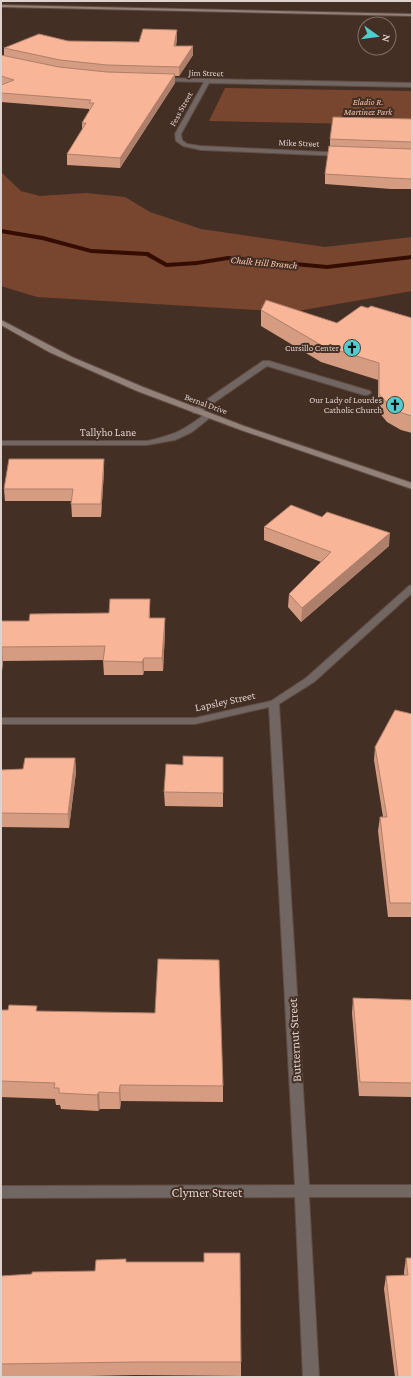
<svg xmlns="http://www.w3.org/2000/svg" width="413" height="1378" font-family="'Crimson Pro',serif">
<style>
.green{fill:#78462e}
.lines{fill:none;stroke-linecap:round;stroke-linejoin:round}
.stream{fill:#350d00;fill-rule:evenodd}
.lane-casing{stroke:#604c43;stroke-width:2}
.street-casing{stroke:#604c43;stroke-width:2}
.secondary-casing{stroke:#604c43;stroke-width:2}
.lane{fill:#716661;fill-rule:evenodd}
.street{fill:#716661;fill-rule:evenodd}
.secondary{fill:#928179;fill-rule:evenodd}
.wall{fill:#d59c82}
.shaded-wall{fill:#ae7f6a}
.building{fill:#f8b597;stroke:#ae7f6a}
.labels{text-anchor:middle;stroke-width:4;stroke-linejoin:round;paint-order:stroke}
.far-street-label{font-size:9px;fill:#dfd1cb;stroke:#442f25}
.far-park-label{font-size:9px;font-style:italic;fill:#f8c2a9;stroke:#442f25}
.far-poi-label{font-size:9px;fill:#dfd1cb;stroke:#442f25;text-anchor:end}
.far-water-label{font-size:10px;font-style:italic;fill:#fcc5ac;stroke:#442f25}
.street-label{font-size:11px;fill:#dfd1cb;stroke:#442f25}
.near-street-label{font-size:13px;fill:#dfd1cb;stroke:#442f25}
</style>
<rect width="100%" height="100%" fill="#442f25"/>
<path class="green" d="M 225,88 L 412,91 L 412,125 L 209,121 Z
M 1,172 L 21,191 L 40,196 L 86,193 L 125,197 L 150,212 L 201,229 L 325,247 L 412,237 L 412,291 L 292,312 L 37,297 L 1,286 Z"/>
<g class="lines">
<path class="stream" d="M 1,229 L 43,236 L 91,249 L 148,252 L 167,263 L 197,261 L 228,256 L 327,265 L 412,255 L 412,259 L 327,269 L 228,260 L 197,265 L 166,267 L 146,256 L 91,253 L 42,240 L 1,233 Z"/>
<g class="lane-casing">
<path id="lane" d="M 263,361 L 269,361 L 370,391 L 371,393 L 367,395 L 364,395 L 267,366 L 199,413 L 193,413 L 193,409 Z"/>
</g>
<g class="street-casing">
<path id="street" d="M 161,78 L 412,83 L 412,87 L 209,83 L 181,134 L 182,140 L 187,144 L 201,146 L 344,153 L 345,154 L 342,156 L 201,150 L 183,146 L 176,141 L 175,134 L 204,82 L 159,81 L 159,79 Z
M 205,414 L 211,414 L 212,416 L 192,432 L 175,440 L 147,445 L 1,445 L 1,441 L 147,441 C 174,435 183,431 205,414 Z
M 412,585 L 412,593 L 314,682 L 279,704 L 309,1185 L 412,1185 L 412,1197 L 309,1197 L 319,1377 L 303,1377 L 295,1197 L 1,1198 L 1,1186 L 295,1185 L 269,707 L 195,724 L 1,724 L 1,718 L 195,718 L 271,701 L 306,678 L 409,586 Z"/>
</g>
<g class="secondary-casing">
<path id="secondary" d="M 1,5 L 412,14 L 412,16 L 1,7 Z
M 1,320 L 72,357 L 143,387 L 244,426 L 412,483 L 412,489 L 238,429 L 137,391 L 49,352 L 1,325 Z"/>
</g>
<use href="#lane" class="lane"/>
<use href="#street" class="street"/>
<use href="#secondary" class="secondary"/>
</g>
<path class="wall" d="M 177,39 L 176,46 L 193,55 L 179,76 L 175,76 L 175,83 L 120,168 L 67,165 L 67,154 L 82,130 L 82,123 L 89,111 L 89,109 L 1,102 L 1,55 L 4,55 L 4,48 L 68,41 L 139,42 Z
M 412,119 L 412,189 L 391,189 L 325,184 L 325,174 L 330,146 L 330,139 Z
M 368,308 L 412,318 L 412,433 L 401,430 L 387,422 L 378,411 L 378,380 L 321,362 L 261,326 L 261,310 L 337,323 Z
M 104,459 L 104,471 L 101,517 L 72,517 L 71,501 L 5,501 L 4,489 Z
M 264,527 L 389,546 L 301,622 L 288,607 L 289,594 L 321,562 L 264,540 Z
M 150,599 L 150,618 L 165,632 L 163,671 L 144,671 L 143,675 L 104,675 L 103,660 L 3,661 L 2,671 L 1,671 L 1,621 L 29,621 L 109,613 Z
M 412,714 L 412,917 L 388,917 L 378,831 L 380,817 L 383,817 L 374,760 L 375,747 Z
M 223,757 L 223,807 L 165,806 L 164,792 L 183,765 Z
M 75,758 L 76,772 L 69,828 L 1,827 L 1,770 L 23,769 Z
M 353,998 L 412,1000 L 412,1097 L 359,1096 L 352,1013 Z
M 1,1010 L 37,1011 L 223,1086 L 223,1102 L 121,1101 L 120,1109 L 100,1109 L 98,1111 L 61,1109 L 60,1105 L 56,1105 L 55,1099 L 1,1097 Z
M 406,1258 L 412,1258 L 412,1377 L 395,1377 L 384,1289 L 386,1276 L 404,1275 L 404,1272 Z
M 127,1262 L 241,1362 L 241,1376 L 136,1375 L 41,1377 L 1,1377 L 1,1276 L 95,1271 Z"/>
<path class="shaded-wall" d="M 177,30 L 177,39 L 174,55 L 174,46 Z
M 193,46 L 193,55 L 179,76 L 179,67 Z
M 175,74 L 175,83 L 120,168 L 120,158 Z
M 104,459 L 104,471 L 101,517 L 101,504 Z
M 390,533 L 389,546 L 301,622 L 302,608 Z
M 165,618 L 165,632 L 163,671 L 162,658 Z
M 2,647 L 3,661 L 2,671 L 1,660 Z
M 144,658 L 144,671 L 143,675 L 142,662 Z
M 75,758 L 76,772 L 69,828 L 68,814 Z
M 120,1085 L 121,1101 L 120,1109 L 119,1093 Z
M 99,1092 L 100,1109 L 98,1111 L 97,1095 Z"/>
<path class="building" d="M 143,29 L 177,30 L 174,46 L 193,46 L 179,67 L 107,65 L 60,60 L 4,48 L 39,34 L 68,41 L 139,42 Z
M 1,55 L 59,67 L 107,72 L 175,74 L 120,158 L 67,154 L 86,123 L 82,123 L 94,103 L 89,103 L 91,100 L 1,93 L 1,85 L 14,80 L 1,76 Z
M 333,117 L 412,119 L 412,142 L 330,139 Z
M 329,146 L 412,149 L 412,179 L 392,178 L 325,174 Z
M 266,300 L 337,323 L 361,306 L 368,308 L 371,306 L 412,318 L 412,416 L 402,413 L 389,405 L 379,394 L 379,363 L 321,345 L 261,310 Z
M 9,459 L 104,459 L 101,504 L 71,504 L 73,489 L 4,489 Z
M 291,505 L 322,517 L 327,512 L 390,533 L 302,608 L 289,594 L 331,552 L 264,527 Z
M 110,599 L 150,599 L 149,618 L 165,618 L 162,658 L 144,658 L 142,662 L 103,661 L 105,646 L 2,647 L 1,655 L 1,621 L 29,621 L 30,614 L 109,613 Z
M 395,710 L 412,714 L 412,903 L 390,903 L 380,817 L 387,817 L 375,747 Z
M 183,756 L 223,757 L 223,793 L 164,792 L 166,764 L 183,765 Z
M 25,758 L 75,758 L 68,814 L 1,813 L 1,770 L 23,769 Z
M 158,959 L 219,960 L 223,1086 L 120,1085 L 119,1093 L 99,1092 L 97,1095 L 59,1093 L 59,1088 L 54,1088 L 55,1083 L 1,1081 L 1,1010 L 8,1010 L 9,1005 L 37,1006 L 36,1011 L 155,1013 Z
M 353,998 L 412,1000 L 412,1083 L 360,1082 Z
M 204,1253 L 240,1253 L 241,1362 L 135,1362 L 1,1364 L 1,1276 L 32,1274 L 32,1272 L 95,1271 L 96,1260 L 126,1259 L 126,1262 L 204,1262 Z
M 406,1258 L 412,1258 L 412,1377 L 398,1377 L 386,1276 L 408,1275 Z"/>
<defs>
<g id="church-disc" transform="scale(0.9)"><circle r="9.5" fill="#52cdcd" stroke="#442f25"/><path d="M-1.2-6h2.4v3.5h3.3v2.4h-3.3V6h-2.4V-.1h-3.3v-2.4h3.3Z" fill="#111"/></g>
</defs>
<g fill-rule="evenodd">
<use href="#church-disc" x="352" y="348"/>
<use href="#church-disc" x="395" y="405"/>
</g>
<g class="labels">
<g class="far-street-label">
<text transform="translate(206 73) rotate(1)" y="3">Jim Street</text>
<text transform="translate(181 109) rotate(-61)" y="3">Fess Street</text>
<text transform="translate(299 143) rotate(2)" y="3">Mike Street</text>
<text transform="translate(206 404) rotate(20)" y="3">Bernal Drive</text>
</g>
<g class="far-park-label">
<text x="368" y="105">Eladio R.<tspan x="368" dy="10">Martinez Park</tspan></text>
</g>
<g class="far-poi-label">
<text x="339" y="351">Cursillo Center</text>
<text x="382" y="403">Our Lady of Lourdes<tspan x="382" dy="10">Catholic Church</tspan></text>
</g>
<g class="far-water-label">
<text transform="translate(264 262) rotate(5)" y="4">Chalk Hill Branch</text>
</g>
<g class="street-label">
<text x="108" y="436">Tallyho Lane</text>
<text transform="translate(225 701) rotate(-12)" y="4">Lapsley Street</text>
</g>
<g class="near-street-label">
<text transform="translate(294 1040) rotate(-93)" y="5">Butternut Street</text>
<text x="207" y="1197">Clymer Street</text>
</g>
</g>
<rect width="413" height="1378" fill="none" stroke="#dfd1cb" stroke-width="4"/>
<g transform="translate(377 36) rotate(104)"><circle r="19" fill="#442f25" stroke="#827067"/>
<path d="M0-3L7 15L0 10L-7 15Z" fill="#52cdcd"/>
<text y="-6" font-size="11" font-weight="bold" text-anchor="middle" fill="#dfd1cb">N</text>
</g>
</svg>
